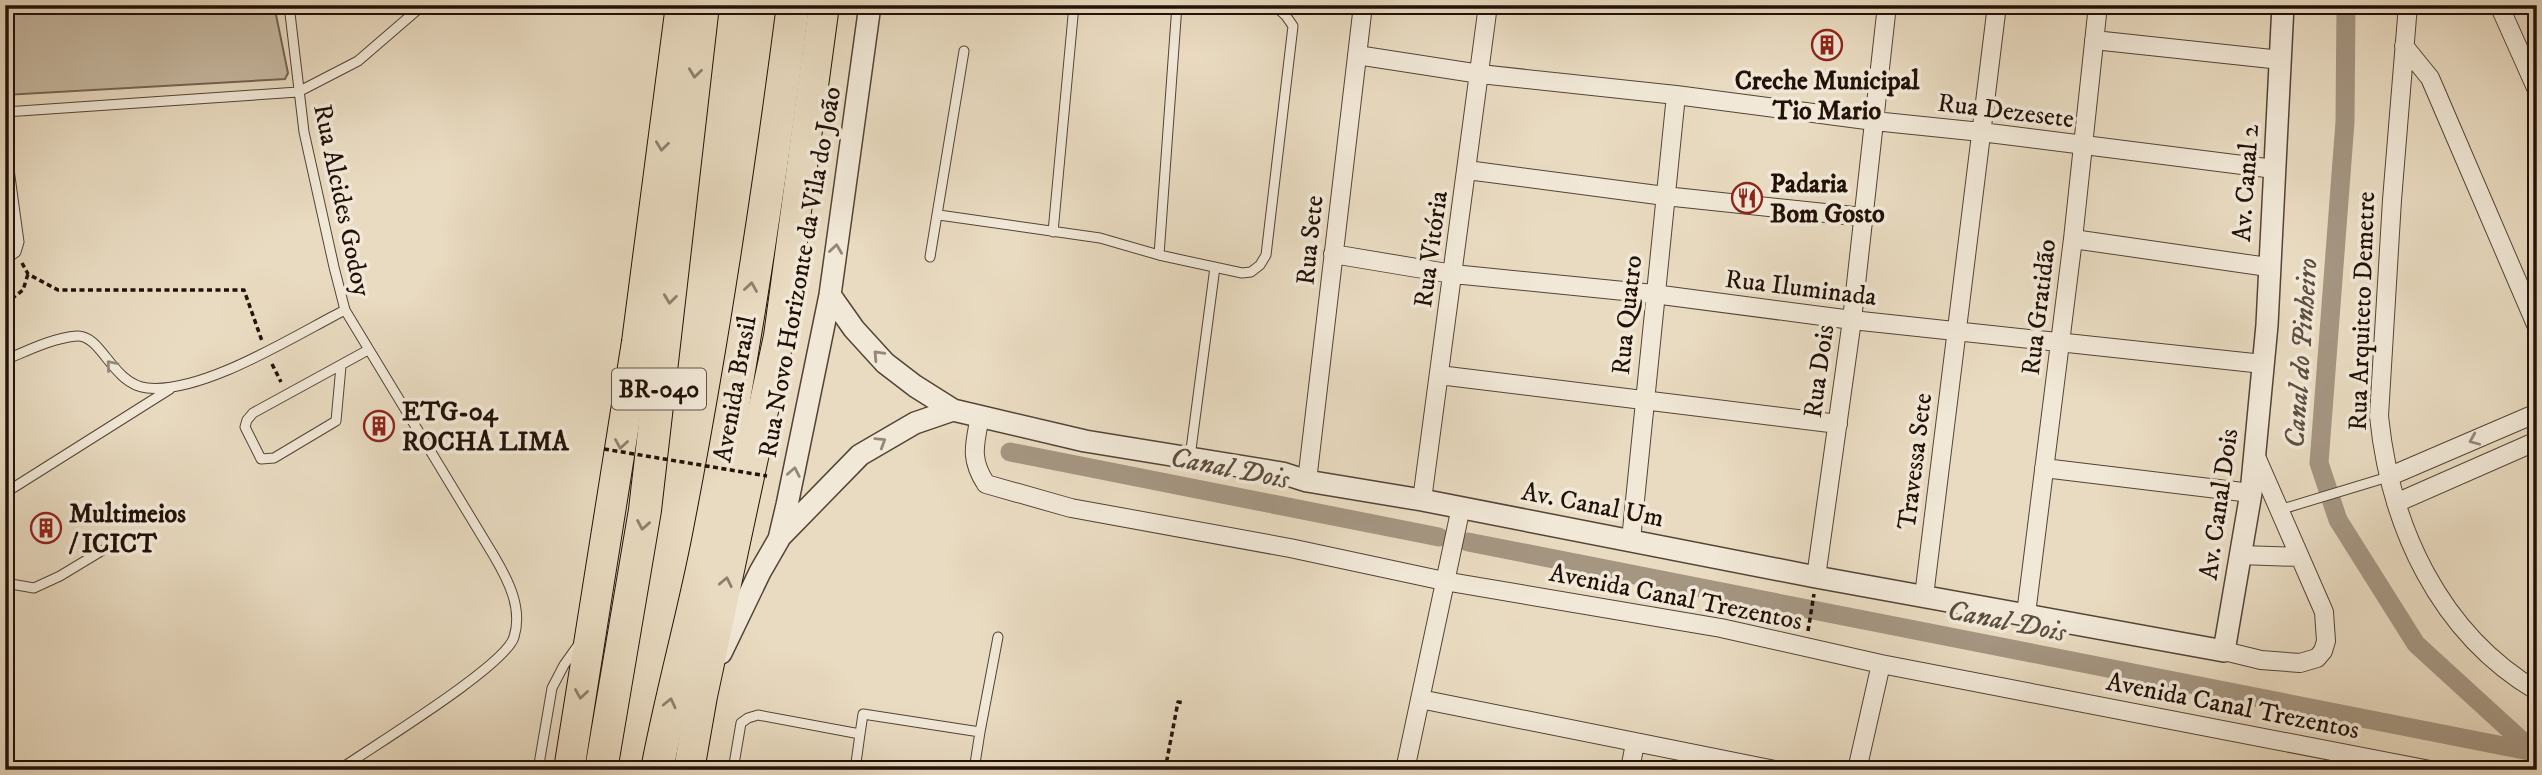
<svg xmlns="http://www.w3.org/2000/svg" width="2542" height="775" font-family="'IM FELL DW Pica',serif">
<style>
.green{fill:#c7b9a2;stroke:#746555;stroke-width:2}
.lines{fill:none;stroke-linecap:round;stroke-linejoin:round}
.canal{stroke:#a59682;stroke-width:19}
.service-casing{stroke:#544436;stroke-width:11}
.minor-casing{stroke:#544436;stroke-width:20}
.tertiary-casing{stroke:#544436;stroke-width:24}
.trunk-casing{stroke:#221108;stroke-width:32}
.motorway-casing{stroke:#221108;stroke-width:34}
.path{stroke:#221108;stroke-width:3.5;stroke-dasharray:5 3.5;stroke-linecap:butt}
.service{stroke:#f1e8d7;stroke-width:9}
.minor{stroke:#f1e8d7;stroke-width:18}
.tertiary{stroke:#f1e8d7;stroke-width:21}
.trunk{stroke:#e9dbc1;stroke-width:30}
.motorway{stroke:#e9dbc1;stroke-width:32}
.path-bridge{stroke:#221108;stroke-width:3.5;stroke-dasharray:5 3.5;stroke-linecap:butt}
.oneway{stroke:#8f806e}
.oneway2{stroke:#94877a}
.labels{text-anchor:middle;stroke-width:7;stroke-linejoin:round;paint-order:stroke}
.shield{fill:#f1e8d7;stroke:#605246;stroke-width:2}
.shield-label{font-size:24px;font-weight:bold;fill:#221108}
.poi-label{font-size:26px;font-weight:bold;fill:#221108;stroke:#f1e8d7;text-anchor:start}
.street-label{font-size:26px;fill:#221108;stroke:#f1e8d7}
.water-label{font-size:28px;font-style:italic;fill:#5d4d3f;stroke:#f1e8d7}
</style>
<rect width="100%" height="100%" fill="#e9dbc1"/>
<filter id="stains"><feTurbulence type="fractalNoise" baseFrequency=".00286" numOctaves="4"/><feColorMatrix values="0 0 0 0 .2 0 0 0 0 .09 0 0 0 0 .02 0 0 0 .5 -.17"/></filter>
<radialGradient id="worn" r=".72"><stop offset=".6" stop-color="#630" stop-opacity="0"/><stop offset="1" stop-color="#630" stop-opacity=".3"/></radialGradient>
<path class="green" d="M 5,5 L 274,5 L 288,73 L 285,79 L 5,95 Z"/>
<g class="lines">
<path class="canal" d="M 2346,5 L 2345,122 L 2319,463 L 2338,520 L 2416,644 L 2533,751
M 1010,452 L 1439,537
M 1468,542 L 2534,752"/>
<g class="service-casing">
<path id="service" d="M 289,5 L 304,132 L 334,267 L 345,310 L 494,556 C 508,580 523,608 514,637 C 506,666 370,748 339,770
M 5,112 L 298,92 L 358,61 L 423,5
M 5,140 L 19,242 L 16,252 L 5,260
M 939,215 L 1100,238 L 1159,255 L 1242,273 L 1251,272 L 1260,265 L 1266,255 L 1293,26 L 1286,16 L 1274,5
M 1053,232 L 1074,5
M 1159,255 L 1177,5
M 930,257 L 964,51
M 5,360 C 27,351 52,338 77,336 C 102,335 112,384 147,388 C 203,394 294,336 345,310
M 341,366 L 336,421 L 274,458 L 261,459 L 245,427 L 247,420 L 253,413 L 368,350
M 1190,457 L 1215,267
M 5,493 L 170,389
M 2279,510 L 2388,477
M 5,583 L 34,588 L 60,576 L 103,550
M 980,732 L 998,637
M 860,734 L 863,714 L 980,732 L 974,770
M 538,770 L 552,688 L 564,665 L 579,644
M 733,770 L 741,723 L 748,718 L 758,715 L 860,734 L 855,770"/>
</g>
<g class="minor-casing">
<path id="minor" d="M 2408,5 L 2392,200 L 2379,416 C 2390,526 2439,633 2537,691
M 2499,5 L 2537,90
M 2094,40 L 2281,60
M 2404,46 L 2430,78 L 2537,327
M 1357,55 L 1480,74 L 1676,95 L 1874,121 L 1981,132 L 2274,169
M 1467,170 L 1665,196 L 1863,217
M 2073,239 L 2268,267
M 1333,254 L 1453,274 L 1654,294 L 1852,320 L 2263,364
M 1439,375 L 1838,424
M 980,416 C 975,444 969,458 986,484 L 1071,508 L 1290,548 L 1444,581 L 1721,628 L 1881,664 L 2430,770
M 2044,468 L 2251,493
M 2388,477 L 2537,413
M 1307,481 L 1363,5
M 1422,500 L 1488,5
M 2396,503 L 2537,441
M 1631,540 L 1676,95
M 2240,555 L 2299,557
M 1816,577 L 1852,320 L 1887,5
M 1924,596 L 1997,5
M 2026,614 L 2073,239 L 2098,5
M 2224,651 L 2261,660 L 2300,663 L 2317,658 L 2323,651 L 2326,641 L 2324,612 L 2254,452
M 1420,699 L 1775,770
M 1405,770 L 1461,507
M 1630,770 L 1635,743
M 1857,770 L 1881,664"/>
</g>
<g class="tertiary-casing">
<path id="tertiary" d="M 830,295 L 854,329 L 885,363 L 915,386 L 953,410 L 1085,441 L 1282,473 L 1307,481 L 1422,500 L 1816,577 L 2224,651 L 2251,493 L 2267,325 L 2283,5
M 780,537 L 860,455 L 915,423 L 953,410
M 721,653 L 760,572 L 779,539 L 787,505 L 830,295 L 870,5"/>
</g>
<g class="trunk-casing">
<path id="trunk" d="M 569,770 L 637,342 L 681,5
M 689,770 L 702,696 L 779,336 L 824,5"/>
</g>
<g class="motorway-casing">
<path id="motorway" d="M 601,770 L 645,510 L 703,5
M 657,770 C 672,691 694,614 709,536 C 743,361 770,183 793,5"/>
</g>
<path class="path" d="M 22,263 L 28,274 L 58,290 L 244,290 L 262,341
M 5,304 L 23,290 L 28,274
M 272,364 L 281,382
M 1808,631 L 1814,594
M 989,762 L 1032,770
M 1165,770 L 1178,702 L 1185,703"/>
<use href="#service" class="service"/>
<use href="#minor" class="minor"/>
<use href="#tertiary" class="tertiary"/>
<use href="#trunk" class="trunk"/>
<use href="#motorway" class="motorway"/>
<path class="path-bridge" d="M 604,449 L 767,476"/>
</g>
<defs><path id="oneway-chevron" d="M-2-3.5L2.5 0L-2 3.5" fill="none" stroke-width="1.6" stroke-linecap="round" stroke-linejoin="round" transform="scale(1.75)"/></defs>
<g class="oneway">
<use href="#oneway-chevron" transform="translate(695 73) rotate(97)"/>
<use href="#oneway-chevron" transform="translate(662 146) rotate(97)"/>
<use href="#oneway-chevron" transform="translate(751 287) rotate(-81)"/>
<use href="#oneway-chevron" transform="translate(670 299) rotate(97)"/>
<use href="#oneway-chevron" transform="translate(621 444) rotate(99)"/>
<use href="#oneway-chevron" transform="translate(643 525) rotate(100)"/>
<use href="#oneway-chevron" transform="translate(726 582) rotate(-78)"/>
<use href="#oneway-chevron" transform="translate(581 694) rotate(99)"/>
<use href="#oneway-chevron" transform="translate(670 703) rotate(-77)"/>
</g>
<g class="oneway2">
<use href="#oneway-chevron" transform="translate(836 249) rotate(-82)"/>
<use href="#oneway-chevron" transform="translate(878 355) rotate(-133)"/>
<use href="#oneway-chevron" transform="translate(111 365) rotate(-130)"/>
<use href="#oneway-chevron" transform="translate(2474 440) rotate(157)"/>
<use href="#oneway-chevron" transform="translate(881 442) rotate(-32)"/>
<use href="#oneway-chevron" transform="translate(794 472) rotate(-79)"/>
</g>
<defs>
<g id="building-ring" transform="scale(1.575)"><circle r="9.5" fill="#f1e8d7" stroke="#8f2418" stroke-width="1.5"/><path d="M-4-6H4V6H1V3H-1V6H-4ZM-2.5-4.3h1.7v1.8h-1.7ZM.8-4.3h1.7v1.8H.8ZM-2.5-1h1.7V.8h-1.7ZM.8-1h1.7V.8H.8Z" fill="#8f2418"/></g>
<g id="restaurant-ring" transform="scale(1.575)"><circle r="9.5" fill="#f1e8d7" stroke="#8f2418" stroke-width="1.5"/><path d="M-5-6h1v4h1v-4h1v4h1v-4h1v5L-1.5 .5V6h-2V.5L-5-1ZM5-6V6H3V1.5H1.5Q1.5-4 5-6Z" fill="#8f2418"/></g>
</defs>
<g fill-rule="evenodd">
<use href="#building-ring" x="1827" y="45"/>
<use href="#restaurant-ring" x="1747" y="198"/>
<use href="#building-ring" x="379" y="426"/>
<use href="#building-ring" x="46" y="528"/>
</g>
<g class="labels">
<rect class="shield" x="612" y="368.5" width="94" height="41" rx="5"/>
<g class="shield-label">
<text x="659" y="397">BR-040</text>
</g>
<g class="poi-label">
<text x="1827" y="89" text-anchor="middle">Creche Municipal<tspan x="1827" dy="30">Tio Mario</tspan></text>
<text x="1770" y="192">Padaria<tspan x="1770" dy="30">Bom Gosto</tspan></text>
<text x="402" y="420">ETG-04<tspan x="402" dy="30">ROCHA LIMA</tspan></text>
<text x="69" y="522">Multimeios<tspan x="69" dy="30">/ ICICT</tspan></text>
</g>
<g class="street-label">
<text transform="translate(2006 110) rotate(7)" y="9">Rua Dezesete</text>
<text transform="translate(2245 183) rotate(-86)" y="9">Av. Canal 2</text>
<text transform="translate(343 200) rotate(78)" y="9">Rua Alcides Godoy</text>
<text transform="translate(1309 240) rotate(-84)" y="9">Rua Sete</text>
<text transform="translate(1430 249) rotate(-82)" y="9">Rua Vitória</text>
<text transform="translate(799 272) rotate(-80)" y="9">Rua Novo Horizonte da Vila do João</text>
<text transform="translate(1801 287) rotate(7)" y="9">Rua Iluminada</text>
<text transform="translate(2038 307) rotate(-83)" y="9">Rua Gratidão</text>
<text transform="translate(2361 311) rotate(-88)" y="9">Rua Arquiteto Demetre</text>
<text transform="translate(1626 315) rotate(-84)" y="9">Rua Quatro</text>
<text transform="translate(1818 371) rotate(-82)" y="9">Rua Dois</text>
<text transform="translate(734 389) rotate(-80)" y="9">Avenida Brasil</text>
<text transform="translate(1914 461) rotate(-83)" y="9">Travessa Sete</text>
<text transform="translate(1593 504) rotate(11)" y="9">Av. Canal Um</text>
<text transform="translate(2218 504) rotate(-82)" y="9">Av. Canal Dois</text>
<text transform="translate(1676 596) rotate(11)" y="9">Avenida Canal Trezentos</text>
<text transform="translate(2233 705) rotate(11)" y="9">Avenida Canal Trezentos</text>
</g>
<g class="water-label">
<text transform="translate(2300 353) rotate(-86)" y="10">Canal do Pinheiro</text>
<text transform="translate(1230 467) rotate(11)" y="10">Canal Dois</text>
<text transform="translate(2007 620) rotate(11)" y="10">Canal Dois</text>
</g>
</g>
<rect width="2542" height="775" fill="none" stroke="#e9dbc1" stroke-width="28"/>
<rect x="7" y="7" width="2528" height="761" fill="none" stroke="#221108" stroke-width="3.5"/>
<rect x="14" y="14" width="2514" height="747" fill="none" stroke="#221108" stroke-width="2"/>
<rect width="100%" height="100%" filter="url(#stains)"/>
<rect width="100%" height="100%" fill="url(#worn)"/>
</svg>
